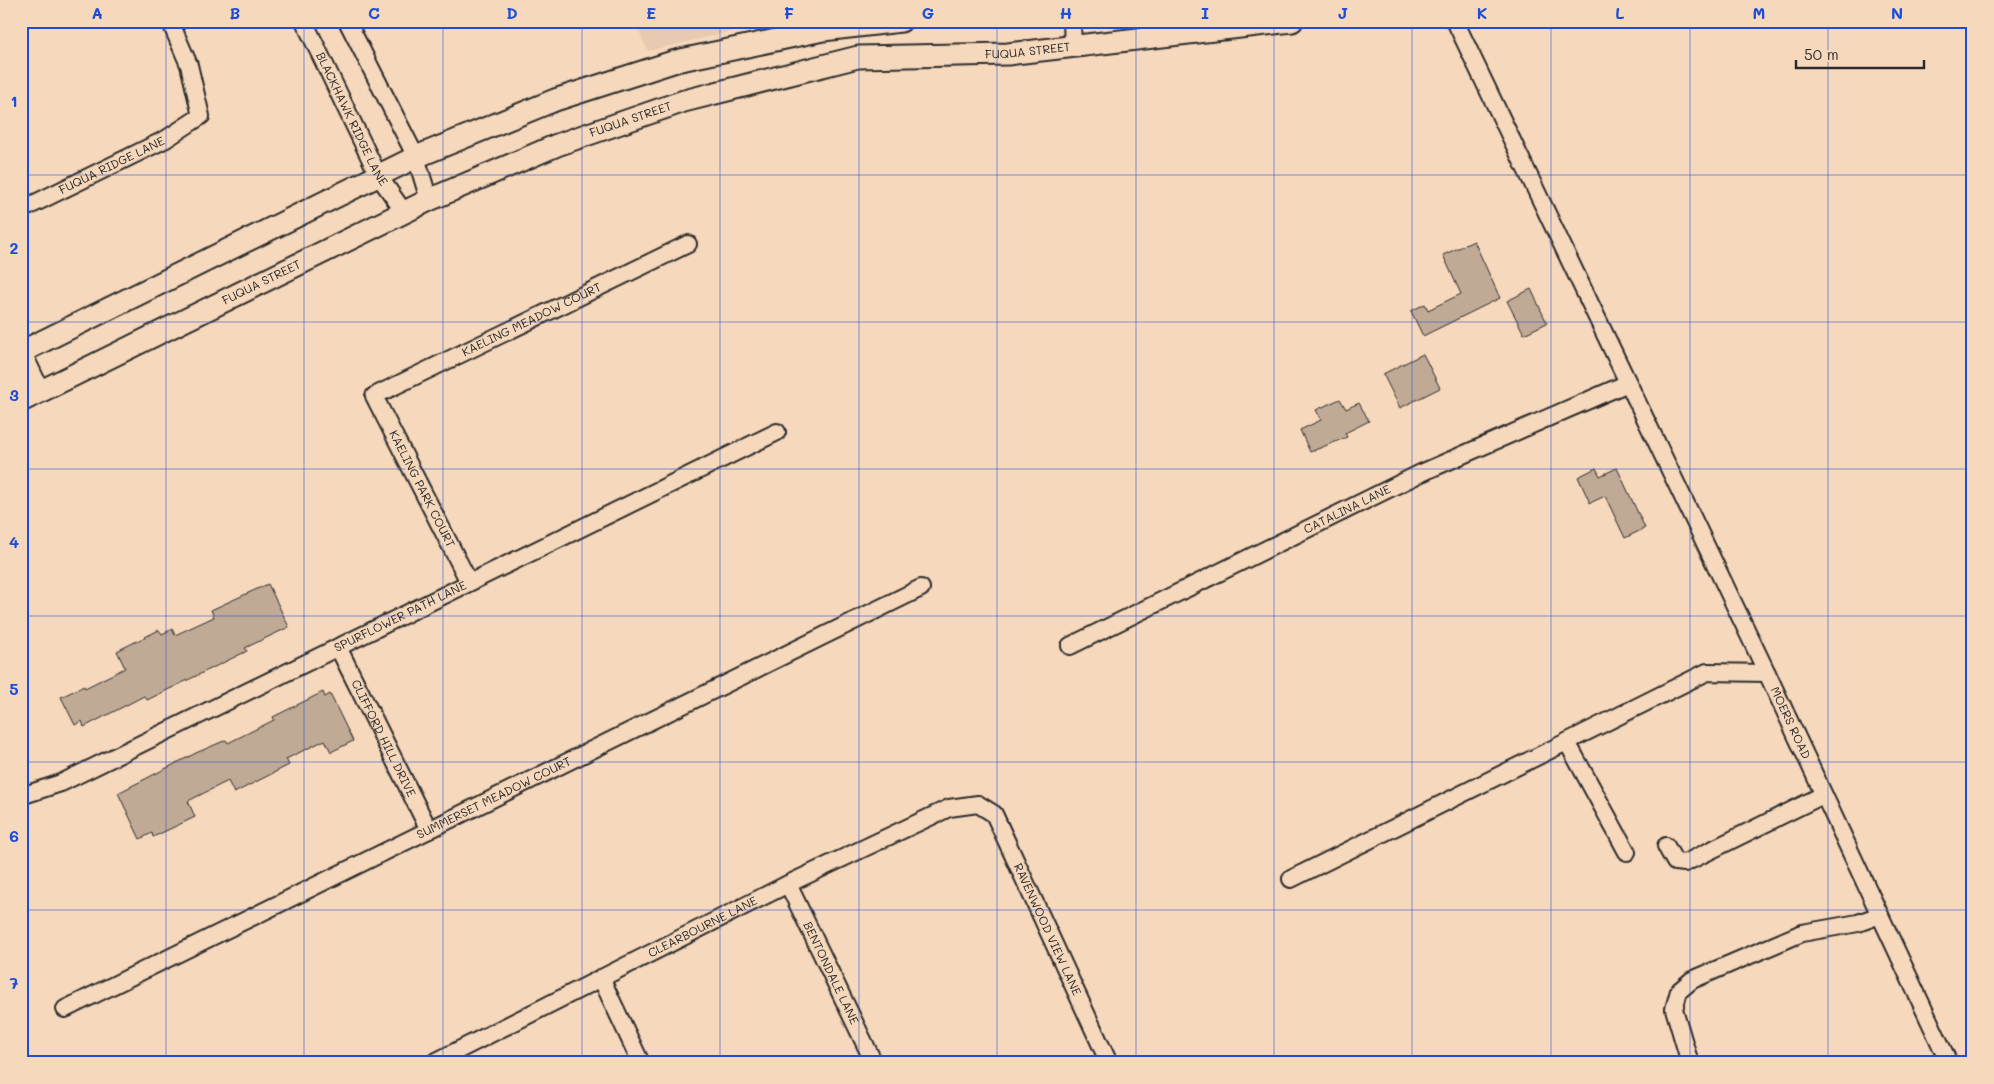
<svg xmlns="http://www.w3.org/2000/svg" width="1994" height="1084" font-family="Mali,sans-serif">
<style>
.built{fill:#e6cab1}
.building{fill:#c0aa96;stroke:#2b2b2b}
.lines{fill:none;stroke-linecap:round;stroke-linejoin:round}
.minor-casing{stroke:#2b2b2b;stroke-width:20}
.major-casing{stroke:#2b2b2b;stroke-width:25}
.minor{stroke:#f6d8bc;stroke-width:16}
.major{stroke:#f6d8bc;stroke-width:21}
.grid{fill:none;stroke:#1d4ed8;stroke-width:1;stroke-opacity:0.55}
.labels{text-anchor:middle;stroke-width:5;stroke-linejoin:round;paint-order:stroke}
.street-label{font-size:12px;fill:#2b2b2b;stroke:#f6d8bc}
.neatline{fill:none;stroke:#1d4ed8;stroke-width:2}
.grid-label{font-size:16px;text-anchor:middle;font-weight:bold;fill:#1d4ed8}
</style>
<rect width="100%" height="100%" fill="#f6d8bc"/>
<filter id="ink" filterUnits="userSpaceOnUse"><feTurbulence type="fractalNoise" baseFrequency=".02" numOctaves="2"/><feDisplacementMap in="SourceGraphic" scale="10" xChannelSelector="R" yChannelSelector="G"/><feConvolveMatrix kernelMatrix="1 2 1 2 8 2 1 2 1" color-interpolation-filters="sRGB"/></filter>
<g filter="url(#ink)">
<path class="built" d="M 634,21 L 775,21 L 648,51 Z"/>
<path class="building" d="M 1474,241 L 1500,298 L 1423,336 L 1411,311 L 1425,304 L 1428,310 L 1461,294 L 1443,255 Z
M 1531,289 L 1547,323 L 1524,334 L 1507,301 Z
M 1423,354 L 1440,388 L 1400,408 L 1383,374 Z
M 1340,399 L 1346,409 L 1359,403 L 1369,421 L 1345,433 L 1347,437 L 1310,452 L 1300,430 L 1321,420 L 1316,410 Z
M 1596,468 L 1600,476 L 1617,468 L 1645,528 L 1625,538 L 1605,496 L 1590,503 L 1578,477 Z
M 268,584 L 289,627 L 245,648 L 247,651 L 147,700 L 144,696 L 84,727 L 82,721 L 75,725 L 61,697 L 84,686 L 85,688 L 125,668 L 117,651 L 159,630 L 162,634 L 172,629 L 175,635 L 214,617 L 211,610 Z
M 323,692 L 325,697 L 330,694 L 353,741 L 331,752 L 325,740 L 286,759 L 289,765 L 234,793 L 228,781 L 188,801 L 195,817 L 153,837 L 152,833 L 140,839 L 118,793 L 196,753 L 226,740 L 228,743 L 274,720 L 273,717 Z"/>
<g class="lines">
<g class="minor-casing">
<g id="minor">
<path id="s1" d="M 304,21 L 378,175 L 404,212"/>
<path d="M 347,21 L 416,157 L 429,200"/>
<path d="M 1072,21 L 1073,47"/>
<path id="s2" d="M 1455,21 L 1767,673 L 1949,1063"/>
<path id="s3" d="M 21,210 L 166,139 L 201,116 L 189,65 L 170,21"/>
<path id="s4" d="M 469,582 L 374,396 L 688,244"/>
<path id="s5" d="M 1070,646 L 1421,473 L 1628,383"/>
<path id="s6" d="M 338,647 L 429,830"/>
<path d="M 1567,742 L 1627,852"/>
<path id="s7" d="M 21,796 L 61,783 L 777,432"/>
<path d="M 1666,846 L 1675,862 L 1685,863 L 1823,795"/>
<path d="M 1291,879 L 1707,672 L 1767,673"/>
<path id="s8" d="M 788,884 L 874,1063"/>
<path d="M 601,978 L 641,1063"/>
<path id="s9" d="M 65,1009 L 921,588"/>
<path id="s10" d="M 433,1063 L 788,884 L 949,808 L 978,804 L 994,814 L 1109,1063"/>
<path d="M 1690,1063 L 1674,1009 L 1679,991 L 1692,980 L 1802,933 L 1858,923 L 1880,915"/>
</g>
</g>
<g class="major-casing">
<g id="major">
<path d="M 21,352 L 416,157 L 555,100 L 676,61 L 823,30 L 901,21"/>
<path d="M 21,354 L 39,392"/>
<path id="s11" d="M 21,401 L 429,200 L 557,145 L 684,101 L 858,57 L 1008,54 L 1292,21"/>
</g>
</g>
<use href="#minor" class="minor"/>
<use href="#major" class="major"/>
</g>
</g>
<path class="grid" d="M 166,21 L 166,1063M 304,21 L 304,1063M 443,21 L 443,1063M 582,21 L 582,1063M 720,21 L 720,1063M 859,21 L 859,1063M 997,21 L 997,1063M 1136,21 L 1136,1063M 1274,21 L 1274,1063M 1412,21 L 1412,1063M 1551,21 L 1551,1063M 1690,21 L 1690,1063M 1828,21 L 1828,1063M 21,175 L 1973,175M 21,322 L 1973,322M 21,469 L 1973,469M 21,616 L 1973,616M 21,762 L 1973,762M 21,910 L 1973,910"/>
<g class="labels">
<g class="street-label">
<text dy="4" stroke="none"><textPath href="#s11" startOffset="1078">FUQUA STREET</textPath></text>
<text dy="4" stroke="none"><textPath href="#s1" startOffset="109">BLACKHAWK RIDGE LANE</textPath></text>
<text dy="4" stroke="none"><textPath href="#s11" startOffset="672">FUQUA STREET</textPath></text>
<text dy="4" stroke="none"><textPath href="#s3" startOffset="101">FUQUA RIDGE LANE</textPath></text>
<text dy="4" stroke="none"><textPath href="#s11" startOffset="268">FUQUA STREET</textPath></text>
<text dy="4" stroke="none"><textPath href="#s4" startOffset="384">KAELING MEADOW COURT</textPath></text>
<text transform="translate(422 489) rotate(63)" y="4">KAELING PARK COURT</text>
<text dy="4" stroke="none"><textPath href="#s5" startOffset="309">CATALINA LANE</textPath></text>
<text dy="4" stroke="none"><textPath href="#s7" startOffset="420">SPURFLOWER PATH LANE</textPath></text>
<text dy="4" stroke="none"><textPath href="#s2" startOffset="778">MOERS ROAD</textPath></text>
<text dy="4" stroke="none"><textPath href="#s6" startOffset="102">CLIFFORD HILL DRIVE</textPath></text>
<text dy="4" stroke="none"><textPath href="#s9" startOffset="478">SUMMERSET MEADOW COURT</textPath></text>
<text dy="4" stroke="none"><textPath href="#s10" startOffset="302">CLEARBOURNE LANE</textPath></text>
<text dy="4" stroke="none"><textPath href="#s10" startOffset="751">RAVENWOOD VIEW LANE</textPath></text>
<text dy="4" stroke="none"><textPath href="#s8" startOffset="99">BENTONDALE LANE</textPath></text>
</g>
</g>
<rect width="1994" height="1084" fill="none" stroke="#f6d8bc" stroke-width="55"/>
<path d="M1796 60v8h128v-8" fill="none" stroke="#2b2b2b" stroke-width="2.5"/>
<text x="1804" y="60" font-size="15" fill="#2b2b2b" stroke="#f6d8bc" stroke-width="4" paint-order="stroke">50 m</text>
<rect x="28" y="28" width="1938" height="1028" class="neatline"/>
<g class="grid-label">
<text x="97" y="19">A</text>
<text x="235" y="19">B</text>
<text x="374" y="19">C</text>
<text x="512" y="19">D</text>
<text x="651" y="19">E</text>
<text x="789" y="19">F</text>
<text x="928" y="19">G</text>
<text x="1066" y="19">H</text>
<text x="1205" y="19">I</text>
<text x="1343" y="19">J</text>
<text x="1482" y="19">K</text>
<text x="1620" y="19">L</text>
<text x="1759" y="19">M</text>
<text x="1897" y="19">N</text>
<text x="14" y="107">1</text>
<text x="14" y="254">2</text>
<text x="14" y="401">3</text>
<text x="14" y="548">4</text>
<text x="14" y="695">5</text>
<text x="14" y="842">6</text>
<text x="14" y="989">7</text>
</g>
</svg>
